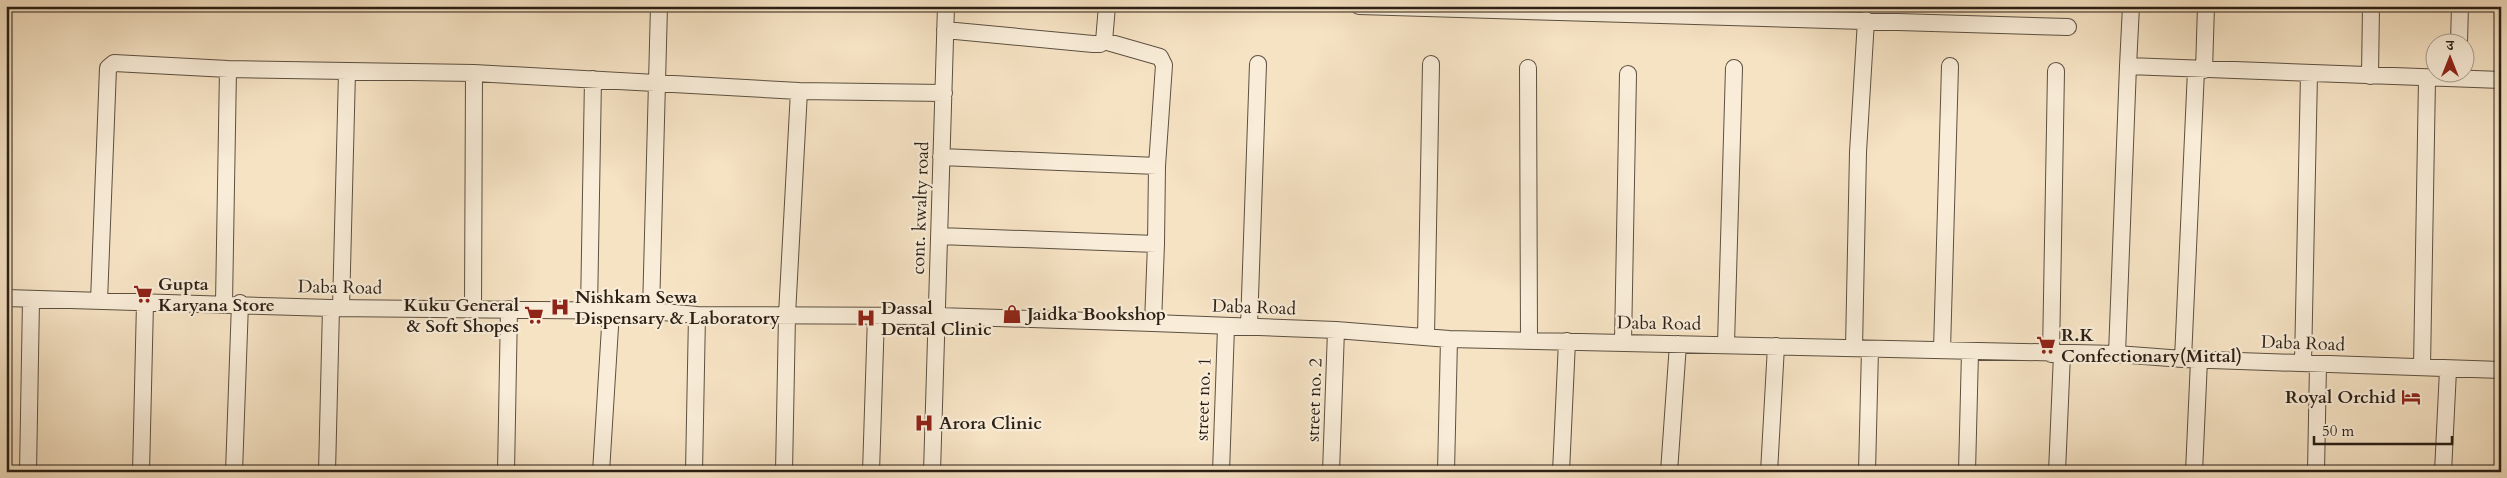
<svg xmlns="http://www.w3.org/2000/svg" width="2507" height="478" font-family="Cardo,'Noto Serif Devanagari',serif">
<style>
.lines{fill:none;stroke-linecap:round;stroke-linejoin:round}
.street-casing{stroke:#5d5041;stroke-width:18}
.street{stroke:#f9edd9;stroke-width:16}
.labels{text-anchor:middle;stroke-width:4.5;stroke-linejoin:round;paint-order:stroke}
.street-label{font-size:18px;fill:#2a1f15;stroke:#f9edd9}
.poi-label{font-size:18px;font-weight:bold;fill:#2a1f15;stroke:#f9edd9;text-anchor:start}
</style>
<rect width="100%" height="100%" fill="#f6e3c4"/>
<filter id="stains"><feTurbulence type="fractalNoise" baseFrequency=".004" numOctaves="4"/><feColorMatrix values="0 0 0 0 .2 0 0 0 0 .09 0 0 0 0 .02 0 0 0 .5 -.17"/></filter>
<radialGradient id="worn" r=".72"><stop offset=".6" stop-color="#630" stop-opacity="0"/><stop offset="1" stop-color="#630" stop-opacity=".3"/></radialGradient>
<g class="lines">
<g class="street-casing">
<path id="street" d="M 1359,6 L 2068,27
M 2131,6 L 2128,66 L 2501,80
M 945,30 L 1093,44 L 1100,44 L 1104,41 L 1160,57 L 1164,65 L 1157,166
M 1104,41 L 1107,6
M 2459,42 L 2460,6
M 1528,68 L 1529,340
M 2204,70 L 2206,6
M 2370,76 L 2371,6
M 941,157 L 1157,166 L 1156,244
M 939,236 L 1156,244 L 1153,323
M 6,298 L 331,308 L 651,311 L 697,315 L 937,316 L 1153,323 L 1336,330 L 1449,339 L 2117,354 L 2183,359 L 2501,370
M 99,301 L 108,68 L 114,63 L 228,69 L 474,73 L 799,91 L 944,93
M 224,303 L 228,69
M 341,308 L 347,72
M 473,308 L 474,73
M 589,310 L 593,79
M 651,311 L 659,6
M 1249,326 L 1258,64
M 1426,337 L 1431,64
M 1623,343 L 1628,74
M 1726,344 L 1734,68
M 1854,348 L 1858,152 L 1866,20
M 1942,350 L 1950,66
M 2051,354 L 2056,71
M 2117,354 L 2128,66
M 2183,359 L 2196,70
M 2303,363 L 2309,74
M 2422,367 L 2427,79
M 28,472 L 31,300
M 141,472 L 145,303
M 234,472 L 240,303
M 327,472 L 331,308
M 506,472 L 509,309
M 601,472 L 611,311
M 694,472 L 697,315
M 784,472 L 787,315 L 799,91
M 871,472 L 876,316
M 932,472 L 946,6
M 1221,472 L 1226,327
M 1331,472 L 1336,330
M 1446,472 L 1449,339
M 1561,472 L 1567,341
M 1669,472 L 1678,344
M 1769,472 L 1776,346
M 1867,472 L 1870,349
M 1967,472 L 1970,352
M 2057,472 L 2062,354
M 2194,472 L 2199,360
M 2316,472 L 2318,364
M 2443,472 L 2448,370"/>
</g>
<use href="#street" class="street"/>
</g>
<defs>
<g id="supermarket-bare" transform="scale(1.5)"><path d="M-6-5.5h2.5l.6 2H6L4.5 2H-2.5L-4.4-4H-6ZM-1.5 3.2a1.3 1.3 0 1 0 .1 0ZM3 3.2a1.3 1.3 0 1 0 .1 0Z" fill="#8f2418" stroke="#f9edd9" stroke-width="2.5" paint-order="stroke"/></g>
<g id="hospital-bare" transform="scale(1.5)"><path d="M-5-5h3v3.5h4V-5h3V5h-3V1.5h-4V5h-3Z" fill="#8f2418" stroke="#f9edd9" stroke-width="2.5" paint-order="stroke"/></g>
<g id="shop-bare" transform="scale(1.5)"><path d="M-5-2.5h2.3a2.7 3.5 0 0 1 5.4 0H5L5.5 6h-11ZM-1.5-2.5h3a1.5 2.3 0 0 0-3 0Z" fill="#8f2418" stroke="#f9edd9" stroke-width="2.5" paint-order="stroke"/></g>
<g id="hotel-bare" transform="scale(1.5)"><path d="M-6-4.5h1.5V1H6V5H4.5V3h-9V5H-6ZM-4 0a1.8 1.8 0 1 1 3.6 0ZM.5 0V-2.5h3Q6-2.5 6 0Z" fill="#8f2418" stroke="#f9edd9" stroke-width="2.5" paint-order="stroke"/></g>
</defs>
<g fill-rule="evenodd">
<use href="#supermarket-bare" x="143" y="294"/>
<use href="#hospital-bare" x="560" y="307"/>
<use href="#shop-bare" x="1012" y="314"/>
<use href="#supermarket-bare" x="534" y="315"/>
<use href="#hospital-bare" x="866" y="318"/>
<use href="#supermarket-bare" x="2046" y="345"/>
<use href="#hotel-bare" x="2411" y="397"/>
<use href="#hospital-bare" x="924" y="423"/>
</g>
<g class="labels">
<g class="street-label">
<text transform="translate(920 208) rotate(-88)" y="6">cont. kwalty road</text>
<text transform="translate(340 287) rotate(1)" y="6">Daba Road</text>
<text transform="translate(1254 307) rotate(2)" y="6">Daba Road</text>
<text transform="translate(1659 323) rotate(1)" y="6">Daba Road</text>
<text transform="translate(2303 343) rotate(2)" y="6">Daba Road</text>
<text transform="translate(1203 399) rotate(-88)" y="6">street no. 1</text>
<text transform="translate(1314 400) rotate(-88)" y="6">street no. 2</text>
</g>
<g class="poi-label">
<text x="158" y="290">Gupta<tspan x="158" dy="21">Karyana Store</tspan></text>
<text x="575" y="303">Nishkam Sewa<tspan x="575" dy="21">Dispensary &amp; Laboratory</tspan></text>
<text x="519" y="311" text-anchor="end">Kuku General<tspan x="519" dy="21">&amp; Soft Shopes</tspan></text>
<text x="881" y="314">Dassal<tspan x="881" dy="21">Dental Clinic</tspan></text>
<text x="1027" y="320">Jaidka Bookshop</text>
<text x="2061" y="341">R.K<tspan x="2061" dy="21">Confectionary(Mittal)</tspan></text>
<text x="2396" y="403" text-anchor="end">Royal Orchid</text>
<text x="939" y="429">Arora Clinic</text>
</g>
</g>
<rect width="2507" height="478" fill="none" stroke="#f6e3c4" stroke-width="25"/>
<rect x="8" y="8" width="2492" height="463" fill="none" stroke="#2a1f15" stroke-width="2.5"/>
<rect x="12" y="12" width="2482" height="453" fill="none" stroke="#2a1f15"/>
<g transform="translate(2450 58)"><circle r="24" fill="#f9edd9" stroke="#a69b8b"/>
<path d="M0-4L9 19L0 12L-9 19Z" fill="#8f2418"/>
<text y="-8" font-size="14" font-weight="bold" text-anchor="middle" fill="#2a1f15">उ</text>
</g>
<path d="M2314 436v8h138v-8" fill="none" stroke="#2a1f15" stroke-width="2.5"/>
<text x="2322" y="436" font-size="15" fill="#2a1f15" stroke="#f9edd9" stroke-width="4" paint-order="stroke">50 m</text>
<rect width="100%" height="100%" filter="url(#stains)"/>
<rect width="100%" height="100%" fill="url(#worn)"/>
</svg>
